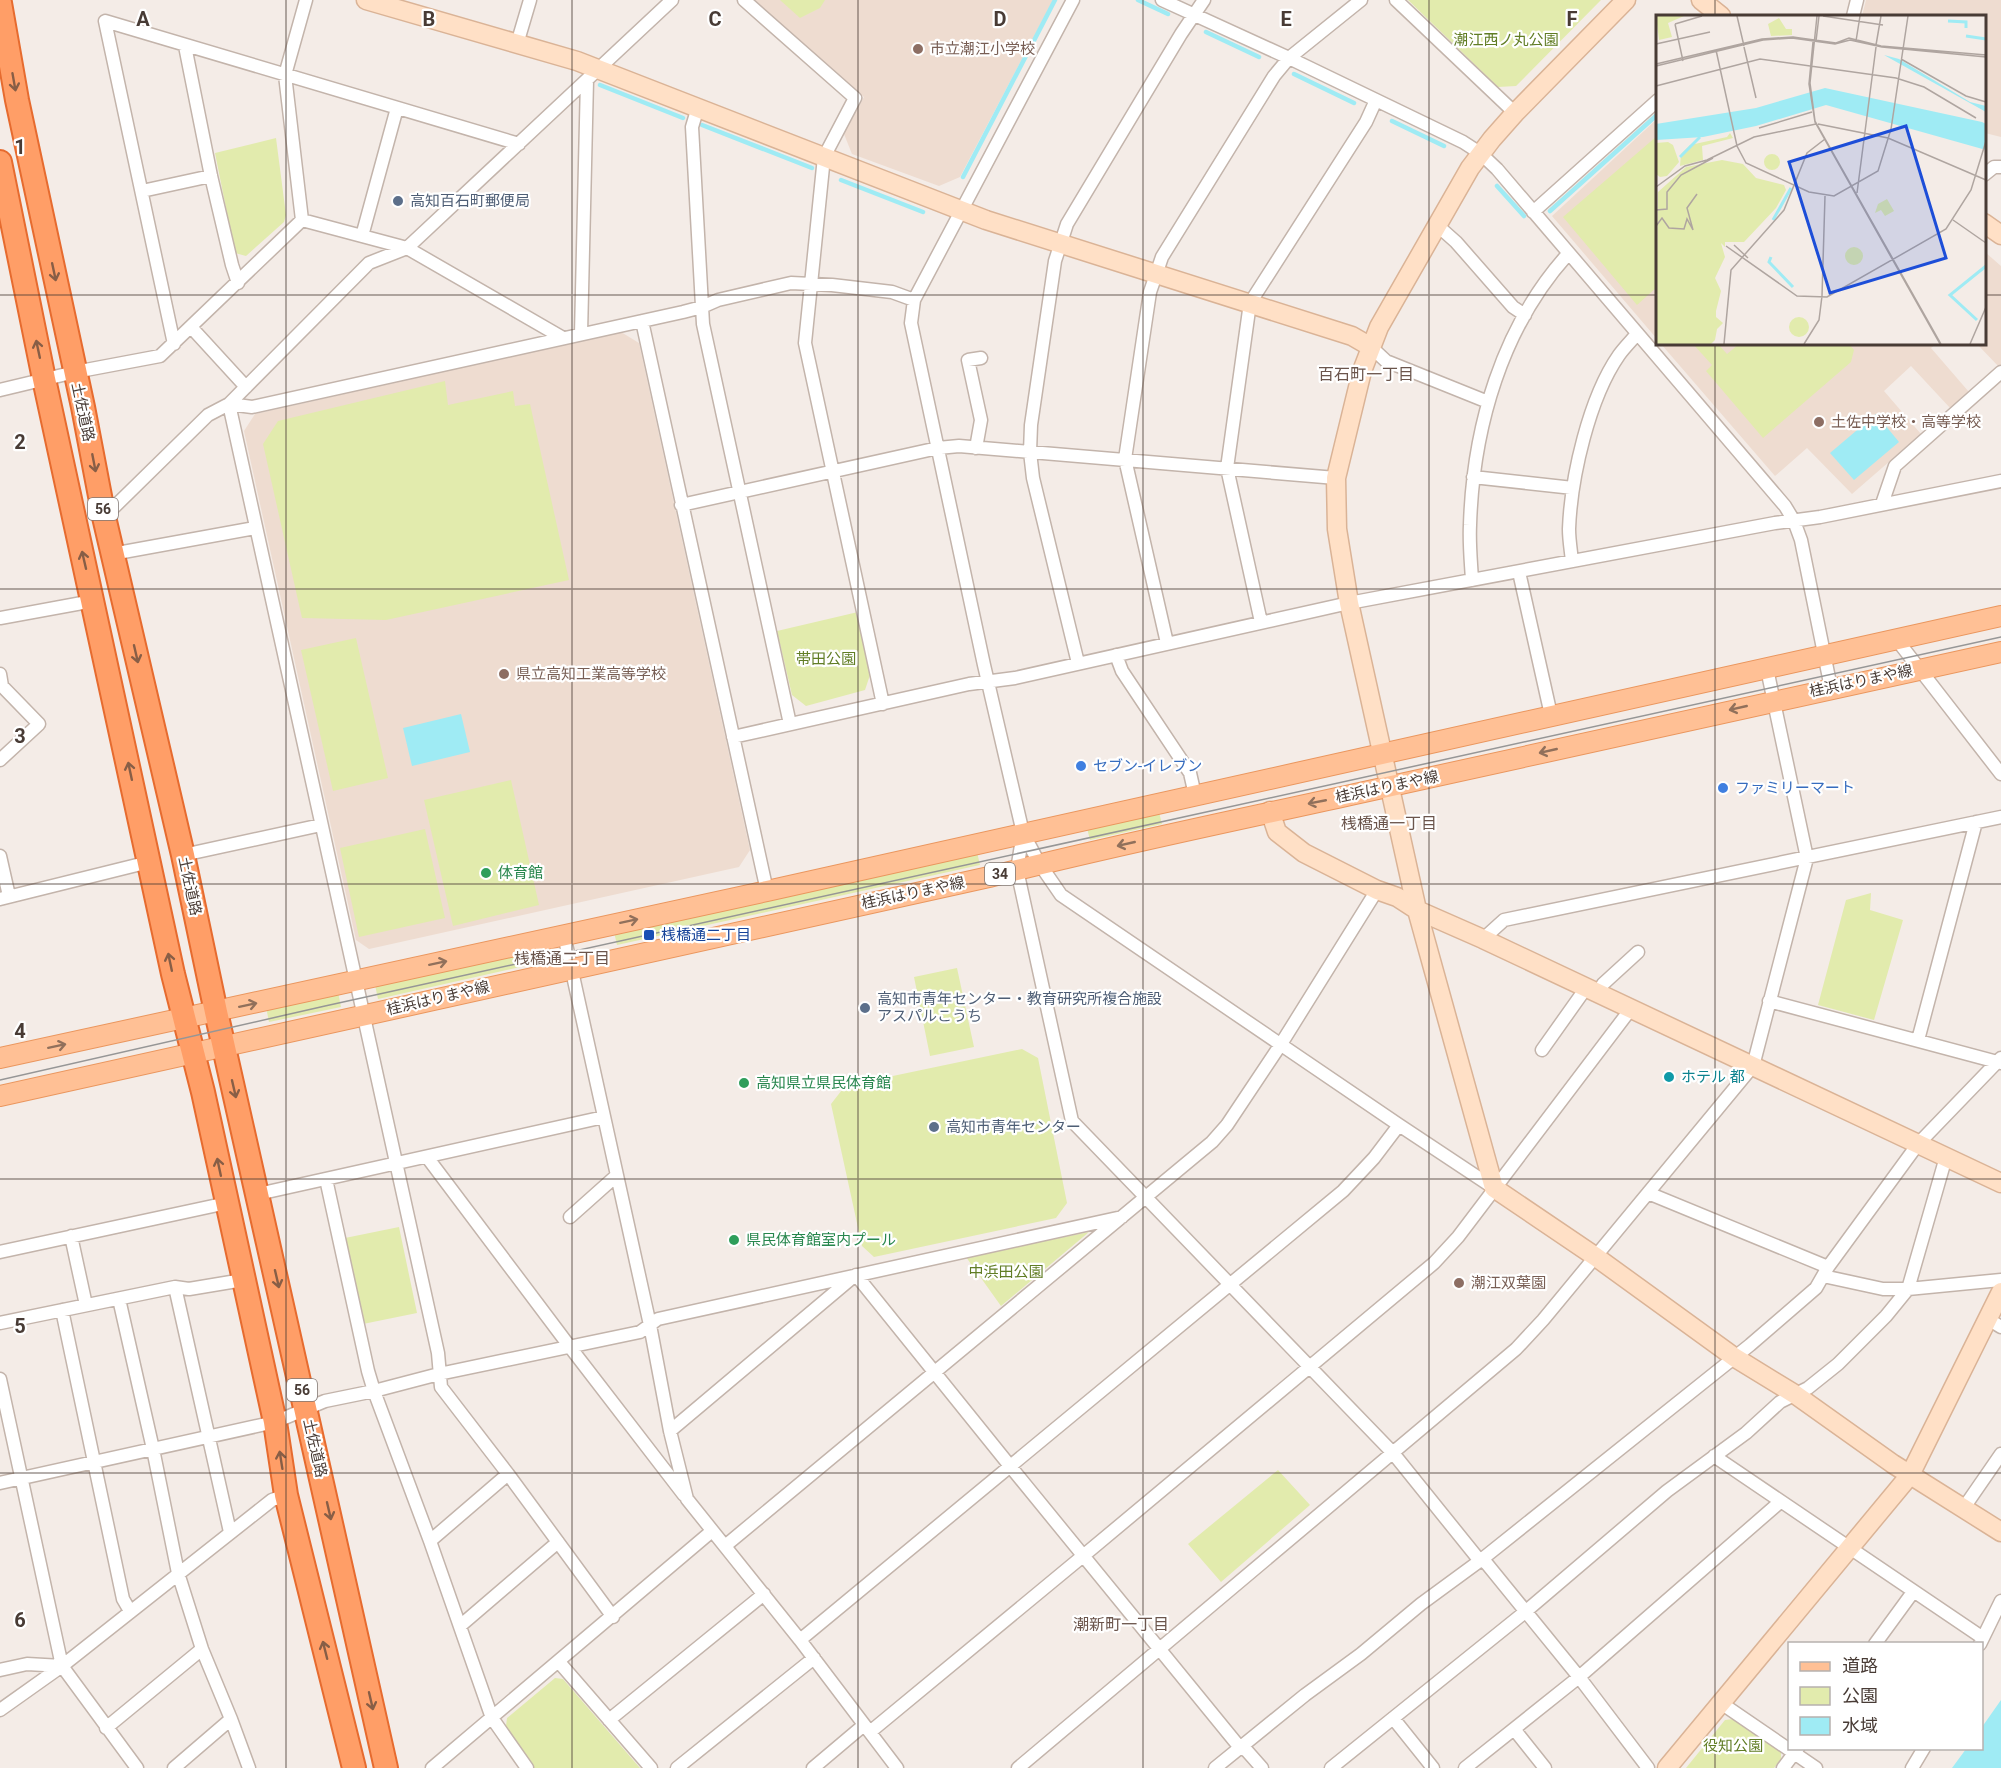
<svg xmlns="http://www.w3.org/2000/svg" width="2001" height="1768" font-family="Roboto,'Noto Sans JP',sans-serif">
<style>
.education{fill:#eedcd0}
.green{fill:#e2ebad}
.water{fill:#9febf4}
.lines{fill:none;stroke-linecap:round;stroke-linejoin:round}
.stream{stroke:#9febf4;stroke-width:4.5}
.street-casing{stroke:#c3b4ab;stroke-width:15}
.secondary-casing{stroke:#dab396;stroke-width:21}
.primary-casing{stroke:#ea965e;stroke-width:22}
.highway-casing{stroke:#e66b2f;stroke-width:26}
.street{stroke:#fff;stroke-width:12}
.secondary{stroke:#ffe0c6;stroke-width:18}
.primary{stroke:#ffc095;stroke-width:20}
.highway{stroke:#ff9e67;stroke-width:22}
.tram{stroke:#969696;stroke-width:1.5}
.oneway{stroke:#885e46}
.oneway2{stroke:#91705b}
.grid{fill:none;stroke:#483b35;stroke-width:1.5;stroke-opacity:0.55}
.education-dot{fill:#8d6e63;stroke:#fff;stroke-width:2}
.service-dot{fill:#5c6f8a;stroke:#fff;stroke-width:2}
.shop-dot{fill:#3f7fe0;stroke:#fff;stroke-width:2}
.leisure-dot{fill:#2e9e5b;stroke:#fff;stroke-width:2}
.transit-dot{fill:#1a4fb4;stroke:#fff;stroke-width:2}
.culture-dot{fill:#0f9aa8;stroke:#fff;stroke-width:2}
.labels{text-anchor:middle;stroke-width:4.5;stroke-linejoin:round;paint-order:stroke}
.shield{fill:#fff;stroke:#7f7672;stroke-width:1.5}
.shield-label{font-size:14px;font-weight:bold;fill:#483b35}
.park-label{font-size:15px;fill:#617d25;stroke:#fff}
.education-label{font-size:15px;fill:#785e54;stroke:#fff;text-anchor:start}
.service-label{font-size:15px;fill:#4e5e75;stroke:#fff;text-anchor:start}
.street-label{font-size:15px;fill:#483b35;stroke:#fff}
.shop-label{font-size:15px;fill:#366cbe;stroke:#fff;text-anchor:start}
.leisure-label{font-size:15px;fill:#27864d;stroke:#fff;text-anchor:start}
.transit-label{font-size:15px;fill:#164399;stroke:#fff;text-anchor:start}
.culture-label{font-size:15px;fill:#0d838f;stroke:#fff;text-anchor:start}
.neighbourhood-label{font-size:16px;fill:#6b554c;stroke:#fff}
.inset-river{fill:none;stroke:#9febf4;stroke-width:3}
.inset-road{fill:none;stroke:#afa5a0;stroke-width:1.5}
.view{fill:#1d4ed8;fill-opacity:0.15;stroke:#1d4ed8;stroke-width:3}
.inset-edge{fill:none;stroke:#483b35;stroke-width:3}
.grid-label{font-size:20px;text-anchor:middle;font-weight:bold;fill:#483b35;stroke:#fff;stroke-width:4.5;stroke-linejoin:round;paint-order:stroke}
</style>
<rect width="100%" height="100%" fill="#f4ece7"/>
<path class="education" d="M 754,0 L 1053,0 L 960,177 L 939,186 L 852,154 L 844,134 L 864,97 Z
M 1866,0 L 2001,0 L 2001,137 L 1985,133 L 1984,16 L 1862,16 Z
M 1657,119 L 1657,339 L 1552,216 Z
M 1985,252 L 2001,266 L 2001,365 L 1999,367 L 1977,344 L 1984,344 Z
M 621,332 L 639,343 L 750,850 L 739,867 L 369,949 L 356,940 L 244,431 L 255,414 Z
M 1661,344 L 1936,344 L 1931,348 L 1969,392 L 1951,409 L 1911,366 L 1884,391 L 1921,434 L 1852,494 L 1807,448 L 1775,476 Z"/>
<path class="green" d="M 780,0 L 825,0 L 820,8 L 800,18 Z
M 1408,0 L 1601,0 L 1516,86 L 1498,87 Z
M 1657,136 L 1657,287 L 1637,305 L 1563,217 Z
M 276,138 L 286,215 L 284,222 L 246,256 L 235,253 L 215,153 Z
M 1693,344 L 1718,344 L 1727,354 L 1739,344 L 1849,344 L 1854,350 L 1851,362 L 1763,438 L 1706,371 L 1712,365 Z
M 445,381 L 448,405 L 513,391 L 515,406 L 530,404 L 569,580 L 386,620 L 302,618 L 263,444 L 278,421 Z
M 858,612 L 870,675 L 865,690 L 806,706 L 792,695 L 777,631 Z
M 356,638 L 388,778 L 333,791 L 301,650 Z
M 511,780 L 539,905 L 453,926 L 424,800 Z
M 1159,812 L 1162,824 L 1090,840 L 1087,828 Z
M 425,829 L 445,918 L 359,937 L 340,848 Z
M 977,852 L 980,865 L 617,945 L 614,932 Z
M 1871,893 L 1870,910 L 1903,920 L 1874,1020 L 1818,1005 L 1846,900 Z
M 539,949 L 542,962 L 378,999 L 375,985 Z
M 957,968 L 974,1047 L 930,1056 L 914,977 Z
M 338,992 L 341,1007 L 269,1022 L 266,1007 Z
M 1022,1049 L 1038,1058 L 1067,1203 L 1056,1218 L 874,1257 L 862,1246 L 831,1104 L 845,1086 Z
M 399,1227 L 417,1313 L 363,1324 L 345,1238 Z
M 1089,1232 L 1001,1306 L 966,1257 Z
M 1278,1470 L 1310,1505 L 1221,1582 L 1188,1544 Z
M 555,1678 L 563,1679 L 640,1768 L 534,1768 L 506,1726 L 507,1718 Z
M 1733,1719 L 1781,1752 L 1781,1759 L 1774,1768 L 1686,1768 L 1725,1720 Z"/>
<path class="water" d="M 1876,414 L 1899,442 L 1854,480 L 1830,453 Z
M 461,714 L 470,752 L 412,766 L 403,728 Z
M 2001,1700 L 2001,1768 L 1952,1768 L 1966,1749 L 1982,1748 L 1982,1727 Z"/>
<g class="lines">
<path class="stream" d="M 1138,0 L 1168,14
M 1206,32 L 1259,57
M 1294,74 L 1354,103
M 600,85 L 683,118
M 1392,121 L 1444,146
M 702,125 L 812,168
M 963,177 L 1055,0
M 841,180 L 923,212
M 1497,186 L 1524,216
M 1550,211 L 1658,114"/>
<g class="street-casing">
<path id="street" d="M 744,0 L 855,98 L 824,157 L 805,343 L 883,704
M 1073,0 L 914,300 L 911,323 L 984,665 L 1023,833 L 1039,863 L 1061,895 L 1399,1125 L 1494,1188
M 1162,0 L 1289,58 L 1463,142 L 1480,153 L 1497,169 L 1785,506 L 1794,521 L 1801,540 L 1831,688
M 1396,0 L 1515,113
M 1853,16 L 1857,0
M 517,44 L 530,0
M 185,46 L 211,176 L 232,265 L 238,283
M 698,107 L 692,127 L 703,324 L 790,724
M 1984,175 L 1994,167 L 2001,167
M 142,191 L 211,176
M 1533,212 L 1658,100
M 302,220 L 407,248 L 563,338
M 1438,226 L 1456,242 L 1513,307 L 1525,315
M 362,236 L 397,108
M 642,321 L 767,891
M 191,327 L 246,387
M 581,334 L 587,80
M 174,344 L 105,21 L 519,144
M 1371,347 L 1386,361 L 1488,402
M 0,390 L 75,372 L 160,356 L 302,220 L 285,75 L 306,0
M 229,404 L 438,1353 L 441,1387 L 508,1474 L 613,1617
M 229,404 L 252,407 L 683,312 L 702,307 L 718,300 L 791,283 L 832,285 L 892,292 L 914,300
M 976,448 L 981,420 L 968,360 L 981,358
M 1473,477 L 1573,488
M 1882,504 L 1895,466 L 2001,372
M 681,505 L 938,448 L 959,446 L 1336,478
M 104,517 L 208,415 L 229,404 L 369,263 L 407,248 L 672,0
M 112,554 L 255,528
M 1572,561 C 1571,551 1569,540 1569,529 C 1571,477 1589,398 1619,355 C 1624,348 1631,341 1637,334
M 1519,572 L 1551,715
M 1472,580 C 1471,562 1469,543 1470,525 C 1473,427 1502,327 1568,254
M 0,618 L 93,601
M 1261,622 L 1227,468 L 1250,303 L 1366,122 L 1376,100
M 1897,640 L 2001,774
M 1167,643 L 1125,459 L 1150,292 L 1162,257 L 1274,76 L 1289,58 L 1361,0
M 1116,655 L 1122,671 L 1190,773 L 1195,795
M 1078,663 L 1033,478 L 1030,452 L 1031,425 L 1055,261 L 1067,224 L 1181,34 L 1204,0
M 0,674 L 2,686 L 39,724 L 0,760
M 733,737 L 969,684 L 1015,678 L 1349,603 L 1775,523 L 1820,517 L 2001,481
M 1023,833 L 1017,870 L 1072,1121 L 1393,1453 L 1476,1556 L 1487,1564 L 1579,1677 L 1648,1768
M 183,855 L 321,825
M 0,856 L 9,896
M 0,899 L 149,862
M 564,935 L 650,1325 L 670,1431 L 687,1499 L 800,1640 L 897,1768
M 1483,939 L 1504,920 L 2001,817
M 1597,994 L 1603,984 L 1638,952
M 1769,1001 L 2001,1063
M 1918,1040 L 1976,822
M 1542,1050 L 1586,988
M 427,1157 L 570,1347 L 684,1495
M 326,1179 L 368,1371 L 374,1391 L 430,1541 L 492,1718 L 527,1768
M 1648,1193 L 1828,1267
M 258,1194 L 604,1117
M 570,1217 L 616,1176
M 71,1236 L 86,1305
M 0,1252 L 227,1203
M 856,1275 L 1010,1466 L 1237,1744 L 1247,1751 L 1262,1768
M 1823,1276 L 1883,1289 L 1908,1289 L 2001,1280
M 175,1287 L 230,1532
M 119,1299 L 153,1449 L 178,1573 L 202,1649 L 231,1719 L 249,1768
M 62,1310 L 123,1599 L 130,1611
M 1988,1319 L 2001,1327
M 0,1323 L 175,1287 L 189,1289 L 243,1280
M 0,1379 L 62,1666 L 137,1768
M 670,1431 L 853,1277
M 1714,1456 L 1983,1638
M 0,1483 L 275,1422 L 325,1401 L 374,1391 L 439,1374 L 640,1332 L 658,1319 L 1122,1217
M 1963,1509 L 2001,1454
M 430,1541 L 508,1474
M 725,1546 L 1212,1142 L 1227,1125 L 1281,1044 L 1377,890
M 460,1626 L 558,1542
M 800,1640 L 1343,1191 L 1374,1158 L 1399,1125
M 1875,1644 L 1913,1592
M 1980,1644 L 2001,1601
M 559,1662 L 651,1768
M 0,1670 L 27,1664 L 62,1666
M 1721,1703 L 1816,1768
M 0,1710 L 62,1666 L 272,1500 L 286,1495
M 1393,1718 L 1433,1768
M 609,1720 L 764,1594
M 106,1728 L 202,1649
M 1514,1729 L 1545,1768
M 870,1732 L 1083,1556 L 1434,1263 L 1458,1237 L 1630,1010
M 174,1768 L 231,1719
M 432,1768 L 712,1531
M 677,1768 L 814,1658
M 813,1768 L 864,1725
M 1018,1768 L 1516,1349 L 1543,1320 L 1753,1066 L 1807,858 L 1767,669
M 1215,1768 L 1305,1695 L 1361,1654 L 1421,1604 L 1481,1560 L 1750,1345 L 1816,1288 L 1828,1267 L 1918,1144 L 2001,1058
M 1331,1768 L 1525,1612 L 1667,1491 L 1746,1433 L 1780,1402 L 1808,1388 L 1838,1364 L 1886,1316 L 1908,1289 L 1946,1157
M 1465,1768 L 1579,1677 L 1780,1502
M 1783,1768 L 1798,1748
M 1912,1768 L 1924,1748"/>
</g>
<g class="secondary-casing">
<path id="secondary" d="M 366,0 L 577,61 L 986,220 L 1352,336 L 1371,347
M 1626,0 L 1515,113 L 1492,139 L 1470,168 L 1379,327 L 1362,371 L 1336,478 L 1337,529 L 1349,603 L 1417,910 L 1494,1188 L 1596,1257 L 1734,1357 L 1796,1395 L 1893,1464 L 2001,1532
M 1701,0 L 1721,16
M 1984,223 L 2001,235
M 1270,811 L 1277,832 L 1304,853 L 1377,890 L 1397,897 L 1417,910 L 1483,939 L 2001,1183
M 1667,1768 L 1910,1475 L 2001,1292"/>
</g>
<g class="primary-casing">
<path id="primary" d="M 0,1058 L 767,891 L 2001,616
M 0,1096 L 989,877 C 1110,846 1233,821 1355,794 C 1570,748 1785,698 2001,652"/>
</g>
<g class="highway-casing">
<path id="highway" d="M 0,3 L 17,100 L 83,407 L 104,517 L 183,855 L 216,1012 L 386,1768
M 0,162 L 44,379 L 173,974 L 203,1092 L 275,1422 L 286,1495 L 354,1768"/>
</g>
<use href="#street" class="street"/>
<use href="#secondary" class="secondary"/>
<use href="#primary" class="primary"/>
<use href="#highway" class="highway"/>
<path class="tram" d="M 0,1080 L 325,1006 L 2001,637"/>
</g>
<defs><path id="oneway-shaft" d="M-6 0H5M1.5-3L5.5 0L1.5 3" fill="none" stroke-width="1.6" stroke-linecap="round" stroke-linejoin="round" transform="scale(1.5)"/></defs>
<g class="oneway">
<use href="#oneway-shaft" transform="translate(14 82) rotate(80)"/>
<use href="#oneway-shaft" transform="translate(54 272) rotate(78)"/>
<use href="#oneway-shaft" transform="translate(38 349) rotate(-102)"/>
<use href="#oneway-shaft" transform="translate(94 463) rotate(79)"/>
<use href="#oneway-shaft" transform="translate(84 560) rotate(-103)"/>
<use href="#oneway-shaft" transform="translate(136 654) rotate(77)"/>
<use href="#oneway-shaft" transform="translate(130 771) rotate(-102)"/>
<use href="#oneway-shaft" transform="translate(170 962) rotate(-102)"/>
<use href="#oneway-shaft" transform="translate(234 1089) rotate(77)"/>
<use href="#oneway-shaft" transform="translate(219 1167) rotate(-102)"/>
<use href="#oneway-shaft" transform="translate(277 1279) rotate(77)"/>
<use href="#oneway-shaft" transform="translate(281 1460) rotate(-99)"/>
<use href="#oneway-shaft" transform="translate(329 1511) rotate(77)"/>
<use href="#oneway-shaft" transform="translate(325 1650) rotate(-104)"/>
<use href="#oneway-shaft" transform="translate(371 1701) rotate(77)"/>
</g>
<g class="oneway2">
<use href="#oneway-shaft" transform="translate(1738 708) rotate(167)"/>
<use href="#oneway-shaft" transform="translate(1548 751) rotate(167)"/>
<use href="#oneway-shaft" transform="translate(1317 802) rotate(169)"/>
<use href="#oneway-shaft" transform="translate(1126 844) rotate(167)"/>
<use href="#oneway-shaft" transform="translate(629 921) rotate(-12)"/>
<use href="#oneway-shaft" transform="translate(438 963) rotate(-12)"/>
<use href="#oneway-shaft" transform="translate(248 1005) rotate(-12)"/>
<use href="#oneway-shaft" transform="translate(57 1046) rotate(-12)"/>
</g>
<path class="grid" d="M 286,0 L 286,1768M 572,0 L 572,1768M 858,0 L 858,1768M 1143,0 L 1143,1768M 1429,0 L 1429,1768M 1715,0 L 1715,16M 0,295 L 1658,295M 1984,295 L 2001,295M 1715,344 L 1715,1768M 0,589 L 2001,589M 0,884 L 2001,884M 0,1179 L 2001,1179M 0,1473 L 2001,1473"/>
<g class="education-dot">
<circle cx="918" cy="49" r="6"/>
<circle cx="1819" cy="422" r="6"/>
<circle cx="504" cy="674" r="6"/>
<circle cx="1459" cy="1283" r="6"/>
</g>
<g class="service-dot">
<circle cx="398" cy="201" r="6"/>
<circle cx="865" cy="1008" r="6"/>
<circle cx="934" cy="1127" r="6"/>
</g>
<g class="shop-dot">
<circle cx="1081" cy="766" r="6"/>
<circle cx="1723" cy="788" r="6"/>
</g>
<g class="leisure-dot">
<circle cx="486" cy="873" r="6"/>
<circle cx="744" cy="1083" r="6"/>
<circle cx="734" cy="1240" r="6"/>
</g>
<rect class="transit-dot" x="643" y="929" width="12" height="12" rx="3"/>
<circle class="culture-dot" cx="1669" cy="1077" r="6"/>
<g class="labels">
<g class="shield">
<rect x="88" y="498" width="30" height="22" rx="4.5"/>
<rect x="985" y="863" width="30" height="22" rx="4.5"/>
<rect x="287" y="1379" width="30" height="22" rx="4.5"/>
</g>
<g class="shield-label">
<text x="103" y="514">56</text>
<text x="1000" y="879">34</text>
<text x="302" y="1395">56</text>
</g>
<g class="park-label">
<text x="1506" y="45">潮江西ノ丸公園</text>
<text x="826" y="664">帯田公園</text>
<text x="1006" y="1277">中浜田公園</text>
<text x="1733" y="1751">役知公園</text>
</g>
<g class="education-label">
<text x="930" y="54">市立潮江小学校</text>
<text x="1831" y="427">土佐中学校・高等学校</text>
<text x="516" y="679">県立高知工業高等学校</text>
<text x="1471" y="1288">潮江双葉園</text>
</g>
<g class="service-label">
<text x="410" y="206">高知百石町郵便局</text>
<text x="877" y="1004">高知市青年センター・教育研究所複合施設<tspan x="877" dy="17">アスパルこうち</tspan></text>
<text x="946" y="1132">高知市青年センター</text>
</g>
<g class="street-label">
<text transform="translate(83 412) rotate(78)" y="5">土佐道路</text>
<text transform="translate(1861 681) rotate(-12)" y="5">桂浜はりまや線</text>
<text transform="translate(1387 787) rotate(-12)" y="5">桂浜はりまや線</text>
<text transform="translate(190 886) rotate(78)" y="5">土佐道路</text>
<text transform="translate(913 893) rotate(-12)" y="5">桂浜はりまや線</text>
<text transform="translate(438 998) rotate(-13)" y="5">桂浜はりまや線</text>
<text transform="translate(315 1448) rotate(77)" y="5">土佐道路</text>
</g>
<g class="shop-label">
<text x="1093" y="771">セブン-イレブン</text>
<text x="1735" y="793">ファミリーマート</text>
</g>
<g class="leisure-label">
<text x="498" y="878">体育館</text>
<text x="756" y="1088">高知県立県民体育館</text>
<text x="746" y="1245">県民体育館室内プール</text>
</g>
<g class="transit-label">
<text x="661" y="940">桟橋通二丁目</text>
</g>
<g class="culture-label">
<text x="1681" y="1082">ホテル 都</text>
</g>
<g class="neighbourhood-label">
<text x="1366" y="380">百石町一丁目</text>
<text x="1389" y="829">桟橋通一丁目</text>
<text x="562" y="964">桟橋通二丁目</text>
<text x="1121" y="1630">潮新町一丁目</text>
</g>
</g>
<g transform="translate(1656 15)">
<rect width="330" height="330" fill="#f4ece7"/>
<path d="M 0,1 L 28,1 L 12,8 L 16,22 L 3,25 ZM 123,3 L 130,14 L 136,14 L 136,20 L 115,21 L 112,9 ZM 74,118 L 77,123 L 46,131 L 47,145 L 24,151 L 25,139 L 34,130 L 71,122 ZM 12,127 L 17,130 L 23,147 L 11,161 L 4,162 L 0,159 L 0,128 ZM108 147a8 8 0 1 1 16 0a8 8 0 1 1-16 0ZM 66,145 L 87,149 L 100,163 L 128,170 L 130,175 L 120,193 L 88,227 L 69,227 L 69,232 L 65,228 L 69,242 L 59,263 L 65,276 L 60,296 L 60,302 L 67,308 L 61,314 L 59,325 L 55,329 L 0,329 L 2,177 L 30,152 ZM 231,184 L 238,196 L 229,201 L 225,195 L 219,198 L 222,189 ZM189 241a9 9 0 1 1 18 0a9 9 0 1 1-18 0ZM133 312a10 10 0 1 1 20 0a10 10 0 1 1-20 0Z" fill="#e2ebad"/>
<path d="M 228,40 L 243,44 L 314,87 L 330,91 L 330,97 ZM 169,73 L 326,107 L 330,109 L 330,135 L 170,90 L 100,111 L 47,122 L 0,125 L 0,109 L 100,93 Z" fill="#9febf4"/>
<path class="inset-river" d="M 292,6 L 310,7 L 310,13M 310,21 L 330,24M 24,142 L 44,122M 117,205 L 135,173M 115,242 L 113,247 L 137,272M 321,305 L 294,280 L 330,251"/>
<path class="inset-road" d="M 81,1 L 88,31M 161,1 L 154,68 L 159,106 L 285,329M 167,1 L 227,10M 19,9 L 27,46M 19,9 L 46,1M 160,26 L 163,1M 200,26 L 204,1M 157,27 L 153,69 L 159,107 L 284,329M 0,29 L 54,17M 220,30 L 225,1M 88,32 L 100,83M 60,35 L 81,131 L 90,148 L 153,177 L 178,181 L 222,156 L 235,114 L 252,1M 245,44 L 310,81 L 330,87M 0,49 L 106,24 L 137,22 L 180,28 L 193,23 L 225,31 L 330,40M 0,51 L 107,25 L 136,23 L 179,29 L 194,25 L 226,32 L 330,42M 0,71 L 104,44 L 240,63 L 268,72 L 320,103M 162,109 L 232,123 L 330,165M 103,113 L 156,97M 0,172 L 29,151 L 51,145 L 98,122 L 160,109M 201,178 L 220,32M 0,195 L 11,194 L 11,177 L 25,160 L 57,143M 297,205 L 330,228M 0,211 L 6,203 L 13,213 L 28,214 L 31,204 L 37,215 L 31,193 L 41,179M 78,230 L 92,243M 70,231 L 141,281 L 171,282 L 290,214 L 315,175 L 330,126M 166,281 L 169,181M 68,329 L 75,255 L 128,195 L 151,138 L 169,124M 148,329 L 163,305 L 166,281M 314,329 L 330,292"/>
<path class="view" d="M 250,111 L 290,243 L 174,278 L 133,147 Z"/>
<rect width="330" height="330" class="inset-edge"/>
</g>
<g class="grid-label">
<text x="143" y="26">A</text>
<text x="429" y="26">B</text>
<text x="715" y="26">C</text>
<text x="1000" y="26">D</text>
<text x="1286" y="26">E</text>
<text x="1572" y="26">F</text>
<text x="20" y="154">1</text>
<text x="20" y="449">2</text>
<text x="20" y="743">3</text>
<text x="20" y="1038">4</text>
<text x="20" y="1333">5</text>
<text x="20" y="1627">6</text>
</g>
<rect x="1788" y="1642" width="195" height="108" fill="#ffffff" stroke="#b6b1ae" stroke-width="1.5"/>
<rect x="1800" y="1662" width="30" height="9" fill="#ffc095" stroke="#b6b1ae" stroke-width="1.5"/>
<text x="1842" y="1672" font-size="18" fill="#483b35">道路</text>
<rect x="1800" y="1687" width="30" height="18" fill="#e2ebad" stroke="#b6b1ae" stroke-width="1.5"/>
<text x="1842" y="1702" font-size="18" fill="#483b35">公園</text>
<rect x="1800" y="1717" width="30" height="18" fill="#9febf4" stroke="#b6b1ae" stroke-width="1.5"/>
<text x="1842" y="1732" font-size="18" fill="#483b35">水域</text>
</svg>
